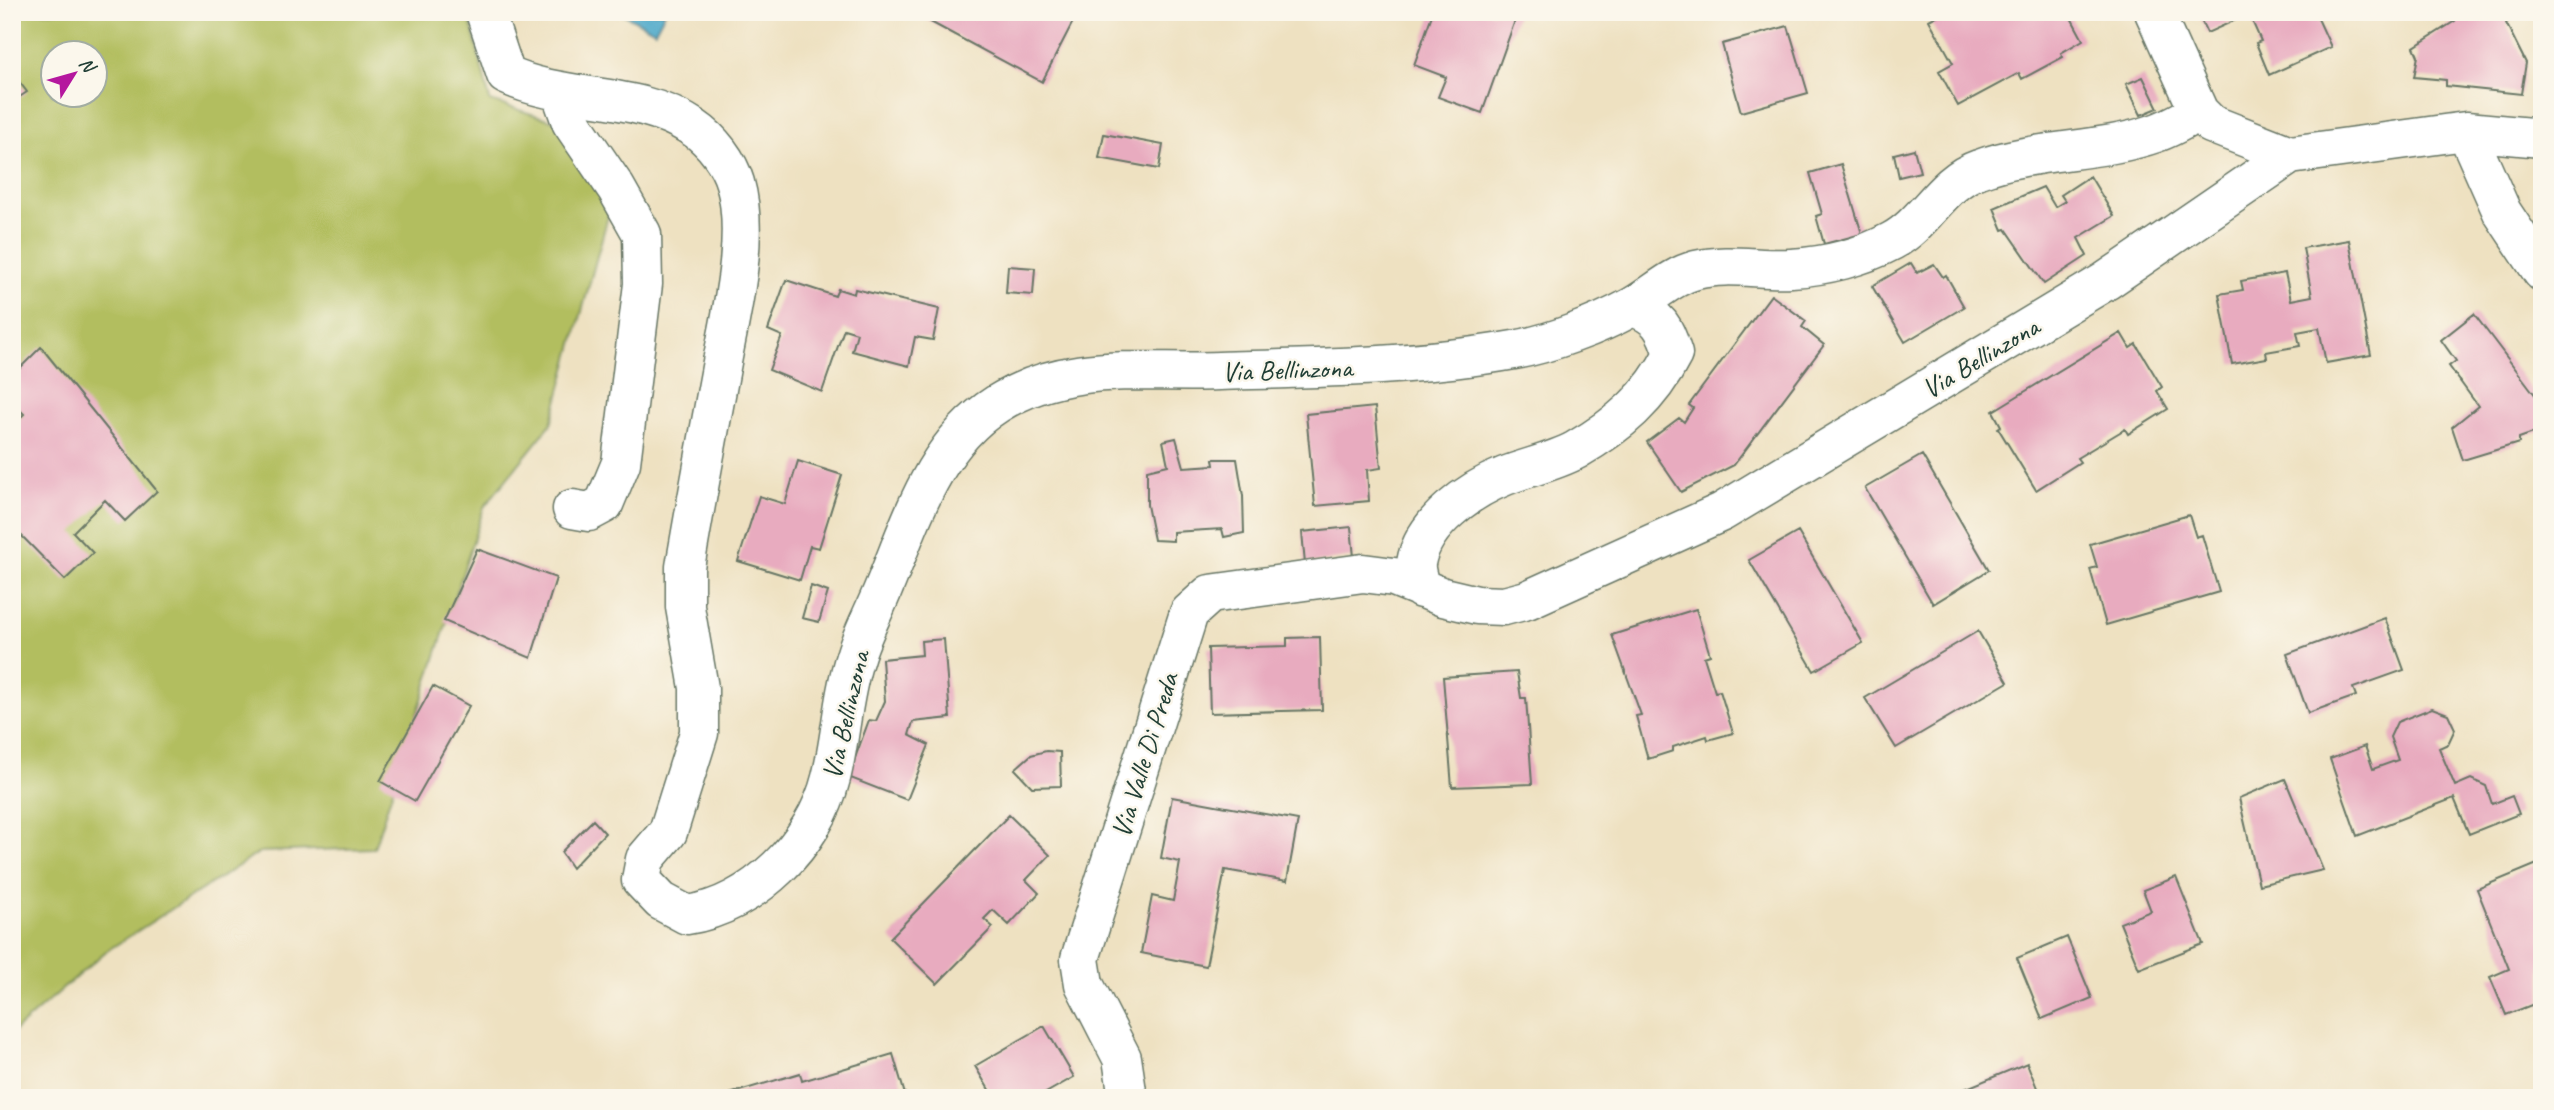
<svg xmlns="http://www.w3.org/2000/svg" width="2554" height="1110" font-family="Caveat,sans-serif">
<style>
.green{fill:#b2be5f;stroke:#687e4a;stroke-width:2;fill-rule:evenodd}
.water{fill:#4ba8c9;stroke:#35727e;stroke-width:2}
.building{fill:#e8abbf}
.lines{fill:none;stroke-linecap:round;stroke-linejoin:round}
.minor-casing{stroke:#677665;stroke-width:41}
.minor{stroke:#fff;stroke-width:38}
.labels{text-anchor:middle;stroke-width:5;stroke-linejoin:round;paint-order:stroke}
.street-label{font-size:28px;fill:#1f3d34;stroke:#fbf7ec}
</style>
<rect width="100%" height="100%" fill="#fbf7ec"/>
<filter id="ink" filterUnits="userSpaceOnUse"><feTurbulence type="fractalNoise" baseFrequency=".0143" numOctaves="2"/><feDisplacementMap in="SourceGraphic" scale="14" xChannelSelector="R" yChannelSelector="G"/><feConvolveMatrix kernelMatrix="1 2 1 2 8 2 1 2 1" color-interpolation-filters="sRGB"/></filter>
<filter id="wash" filterUnits="userSpaceOnUse"><feTurbulence type="fractalNoise" baseFrequency=".00686" numOctaves="4" result="noise"/><feDisplacementMap in="SourceGraphic" scale="28" xChannelSelector="R" yChannelSelector="G"/><feGaussianBlur stdDeviation="1.57" result="paint"/><feColorMatrix in="noise" values="0 0 0 0 0 0 0 0 0 0 0 0 0 0 0 0 0 1.4 0 .05"/><feComposite in="paint" operator="in"/></filter>
<g filter="url(#wash)">
<rect width="100%" height="100%" fill="#eee1c1"/>
<path class="green" d="M 12,12 L 468,12 L 490,101 L 561,123 L 610,209 L 551,424 L 484,507 L 374,848 L 260,852 L 105,952 L 12,1033 ZM 52,52 L 94,52 L 94,94 L 52,94 Z"/>
<path class="water" d="M 620,12 L 665,12 L 655,31 Z"/>
<g id="blocks">
<path class="building" d="M 912,12 L 1078,12 L 1042,82 Z
M 1433,12 L 1518,12 L 1482,113 L 1438,97 L 1446,77 L 1414,65 Z
M 1700,12 L 1722,12 L 1722,13 L 1702,19 Z
M 1944,12 L 2068,12 L 2083,40 L 2061,53 L 2063,57 L 2022,79 L 2019,73 L 1958,106 L 1939,71 L 1953,63 L 1929,20 Z
M 2197,12 L 2315,12 L 2331,47 L 2269,75 L 2256,43 L 2261,41 L 2249,14 L 2207,33 Z
M 2450,12 L 2523,12 L 2506,23 L 2526,63 L 2521,94 L 2446,86 L 2446,80 L 2414,77 L 2418,56 L 2414,47 L 2455,21 Z
M 1788,26 L 1808,93 L 1741,112 L 1722,44 Z
M 12,72 L 27,92 L 12,102 Z
M 2143,77 L 2158,108 L 2141,115 L 2126,84 Z
M 1104,134 L 1163,145 L 1159,169 L 1099,158 Z
M 1914,149 L 1920,172 L 1899,177 L 1894,154 Z
M 1841,164 L 1862,234 L 1824,244 L 1816,216 L 1822,214 L 1810,173 Z
M 2090,176 L 2114,216 L 2078,238 L 2087,256 L 2044,284 L 2006,229 L 2003,230 L 1994,208 L 2043,187 L 2055,207 L 2065,201 L 2061,195 Z
M 2349,240 L 2371,355 L 2326,363 L 2319,328 L 2297,332 L 2300,346 L 2266,352 L 2267,358 L 2232,364 L 2219,294 L 2243,290 L 2241,281 L 2285,273 L 2291,300 L 2312,296 L 2303,248 Z
M 1911,263 L 1917,273 L 1934,264 L 1943,277 L 1946,275 L 1964,307 L 1905,342 L 1872,286 Z
M 1008,266 L 1035,268 L 1033,295 L 1006,293 Z
M 786,280 L 835,296 L 838,289 L 854,294 L 855,289 L 939,309 L 933,340 L 915,337 L 909,366 L 852,351 L 857,333 L 844,329 L 822,392 L 769,370 L 782,336 L 768,330 Z
M 1771,295 L 1806,321 L 1802,327 L 1824,345 L 1734,465 L 1681,492 L 1647,442 L 1679,418 L 1684,422 L 1693,408 L 1689,405 Z
M 2474,314 L 2542,404 L 2542,430 L 2519,438 L 2519,443 L 2463,460 L 2452,427 L 2478,406 L 2449,366 L 2456,361 L 2441,340 Z
M 2121,333 L 2130,348 L 2136,344 L 2162,387 L 2157,391 L 2168,409 L 2128,434 L 2125,429 L 2077,458 L 2080,462 L 2036,490 L 1998,428 L 2001,426 L 1993,411 Z
M 41,347 L 157,491 L 125,521 L 105,500 L 73,532 L 93,553 L 65,580 L 12,526 L 12,426 L 24,414 L 12,402 L 12,376 Z
M 1375,407 L 1381,468 L 1367,470 L 1369,501 L 1315,506 L 1306,414 Z
M 1176,438 L 1184,467 L 1214,465 L 1213,459 L 1237,459 L 1243,496 L 1244,533 L 1224,537 L 1222,529 L 1173,532 L 1173,541 L 1154,540 L 1147,505 L 1147,470 L 1168,465 L 1163,441 Z
M 1922,455 L 1989,570 L 1933,604 L 1865,488 Z
M 798,461 L 842,475 L 819,548 L 810,546 L 800,580 L 738,561 L 759,496 L 785,504 Z
M 2189,515 L 2196,537 L 2202,535 L 2219,592 L 2106,625 L 2090,569 L 2097,567 L 2090,544 Z
M 1351,527 L 1354,557 L 1305,564 L 1302,532 Z
M 1798,532 L 1863,643 L 1814,671 L 1749,560 Z
M 477,549 L 556,578 L 531,658 L 444,621 Z
M 811,586 L 828,592 L 819,622 L 802,618 Z
M 1696,609 L 1710,655 L 1704,657 L 1715,692 L 1720,691 L 1733,733 L 1708,740 L 1707,736 L 1673,747 L 1673,751 L 1648,759 L 1636,716 L 1641,715 L 1612,635 Z
M 2385,618 L 2404,670 L 2353,688 L 2356,696 L 2308,713 L 2287,654 Z
M 1978,631 L 2008,682 L 1896,748 L 1865,698 Z
M 1320,637 L 1322,710 L 1210,713 L 1208,648 L 1287,646 L 1287,638 Z
M 944,639 L 950,718 L 913,722 L 909,735 L 929,745 L 907,800 L 848,777 L 869,720 L 876,721 L 885,701 L 882,659 L 922,655 L 921,641 Z
M 1517,672 L 1521,698 L 1526,698 L 1532,784 L 1452,787 L 1443,677 Z
M 433,686 L 469,706 L 415,801 L 380,781 Z
M 2432,708 L 2448,714 L 2455,729 L 2448,744 L 2439,748 L 2455,786 L 2471,779 L 2486,786 L 2492,804 L 2512,796 L 2519,814 L 2469,834 L 2454,798 L 2357,836 L 2330,759 L 2365,746 L 2373,769 L 2398,760 L 2390,737 L 2397,722 Z
M 1046,751 L 1060,752 L 1061,786 L 1032,787 L 1015,769 L 1031,755 Z
M 2285,779 L 2323,870 L 2259,885 L 2239,798 Z
M 1172,797 L 1298,820 L 1287,881 L 1225,870 L 1206,966 L 1141,953 L 1152,896 L 1173,901 L 1178,874 L 1180,862 L 1161,858 Z
M 1009,815 L 1050,855 L 1026,880 L 1039,893 L 1009,925 L 993,910 L 984,919 L 993,927 L 937,984 L 890,938 Z
M 593,820 L 605,833 L 572,868 L 561,852 Z
M 2542,862 L 2542,1008 L 2539,1002 L 2506,1015 L 2490,977 L 2509,969 L 2477,889 Z
M 2176,877 L 2203,944 L 2139,969 L 2120,923 L 2151,911 L 2143,890 Z
M 2067,937 L 2092,998 L 2042,1019 L 2017,958 Z
M 1044,1026 L 1074,1077 L 1037,1098 L 994,1098 L 975,1066 Z
M 893,1054 L 906,1098 L 726,1095 L 800,1073 L 802,1081 Z
M 2027,1063 L 2041,1098 L 1965,1098 L 1962,1090 Z"/>
</g>
</g>
<g filter="url(#ink)">
<use href="#blocks" fill-opacity="0" stroke="#677665" stroke-width="2"/>
<g class="lines">
<g class="minor-casing">
<path id="minor" d="M 485,12 L 506,75 C 566,103 637,90 694,128 C 712,140 729,162 735,183 C 751,239 730,316 720,373 C 708,438 696,502 685,567 L 685,607 L 699,688 L 699,733 L 668,832 L 645,859 L 641,880 L 661,901 L 687,915 C 753,905 815,844 831,778 C 841,739 842,695 855,657 C 862,633 875,610 884,587 C 912,520 933,445 997,404 C 1067,360 1141,374 1219,371 C 1318,368 1417,367 1514,350 C 1549,344 1599,325 1630,308 C 1652,296 1672,276 1696,270 C 1727,262 1760,270 1791,268 C 1825,266 1862,257 1892,241 C 1925,224 1941,182 1979,169 C 2036,148 2099,153 2156,133 C 2171,128 2185,119 2199,112
M 2154,12 L 2199,112 L 2211,124 L 2290,155
M 560,91 L 571,122 L 616,188 L 642,234 L 643,284 L 621,463 L 604,504 L 589,512 L 572,509
M 2466,131 L 2502,212 L 2542,272
M 1421,589 C 1419,581 1415,571 1416,563 C 1423,522 1470,490 1505,476 C 1528,467 1554,462 1576,450 C 1619,425 1651,398 1673,354 C 1665,328 1659,316 1633,307
M 1128,1098 L 1122,1058 L 1084,984 L 1080,959 L 1189,613 L 1210,594 L 1363,573 L 1394,577 L 1443,597 L 1477,605 L 1504,606 L 1527,600 L 1722,512 L 2106,281 L 2290,155 L 2466,131 L 2542,138"/>
</g>
<use href="#minor" class="minor"/>
</g>
</g>
<g class="labels">
<g class="street-label">
<text transform="translate(1980 357) rotate(-31)" y="10">Via Bellinzona</text>
<text transform="translate(1287 369) rotate(-2)" y="10">Via Bellinzona</text>
<text transform="translate(845 715) rotate(-77)" y="10">Via Bellinzona</text>
<text transform="translate(1144 755) rotate(-73)" y="10">Via Valle Di Preda</text>
</g>
</g>
<rect width="2554" height="1110" fill="none" stroke="#fbf7ec" stroke-width="42"/>
<g transform="translate(74 74) rotate(53)"><circle r="33" fill="#fbf7ec" stroke="#a3ada2" stroke-width="2"/>
<path d="M0-5L12 26L0 18L-12 26Z" fill="#b5179e"/>
<text y="-10" font-size="19" font-weight="bold" text-anchor="middle" fill="#1f3d34">N</text>
</g>
</svg>
